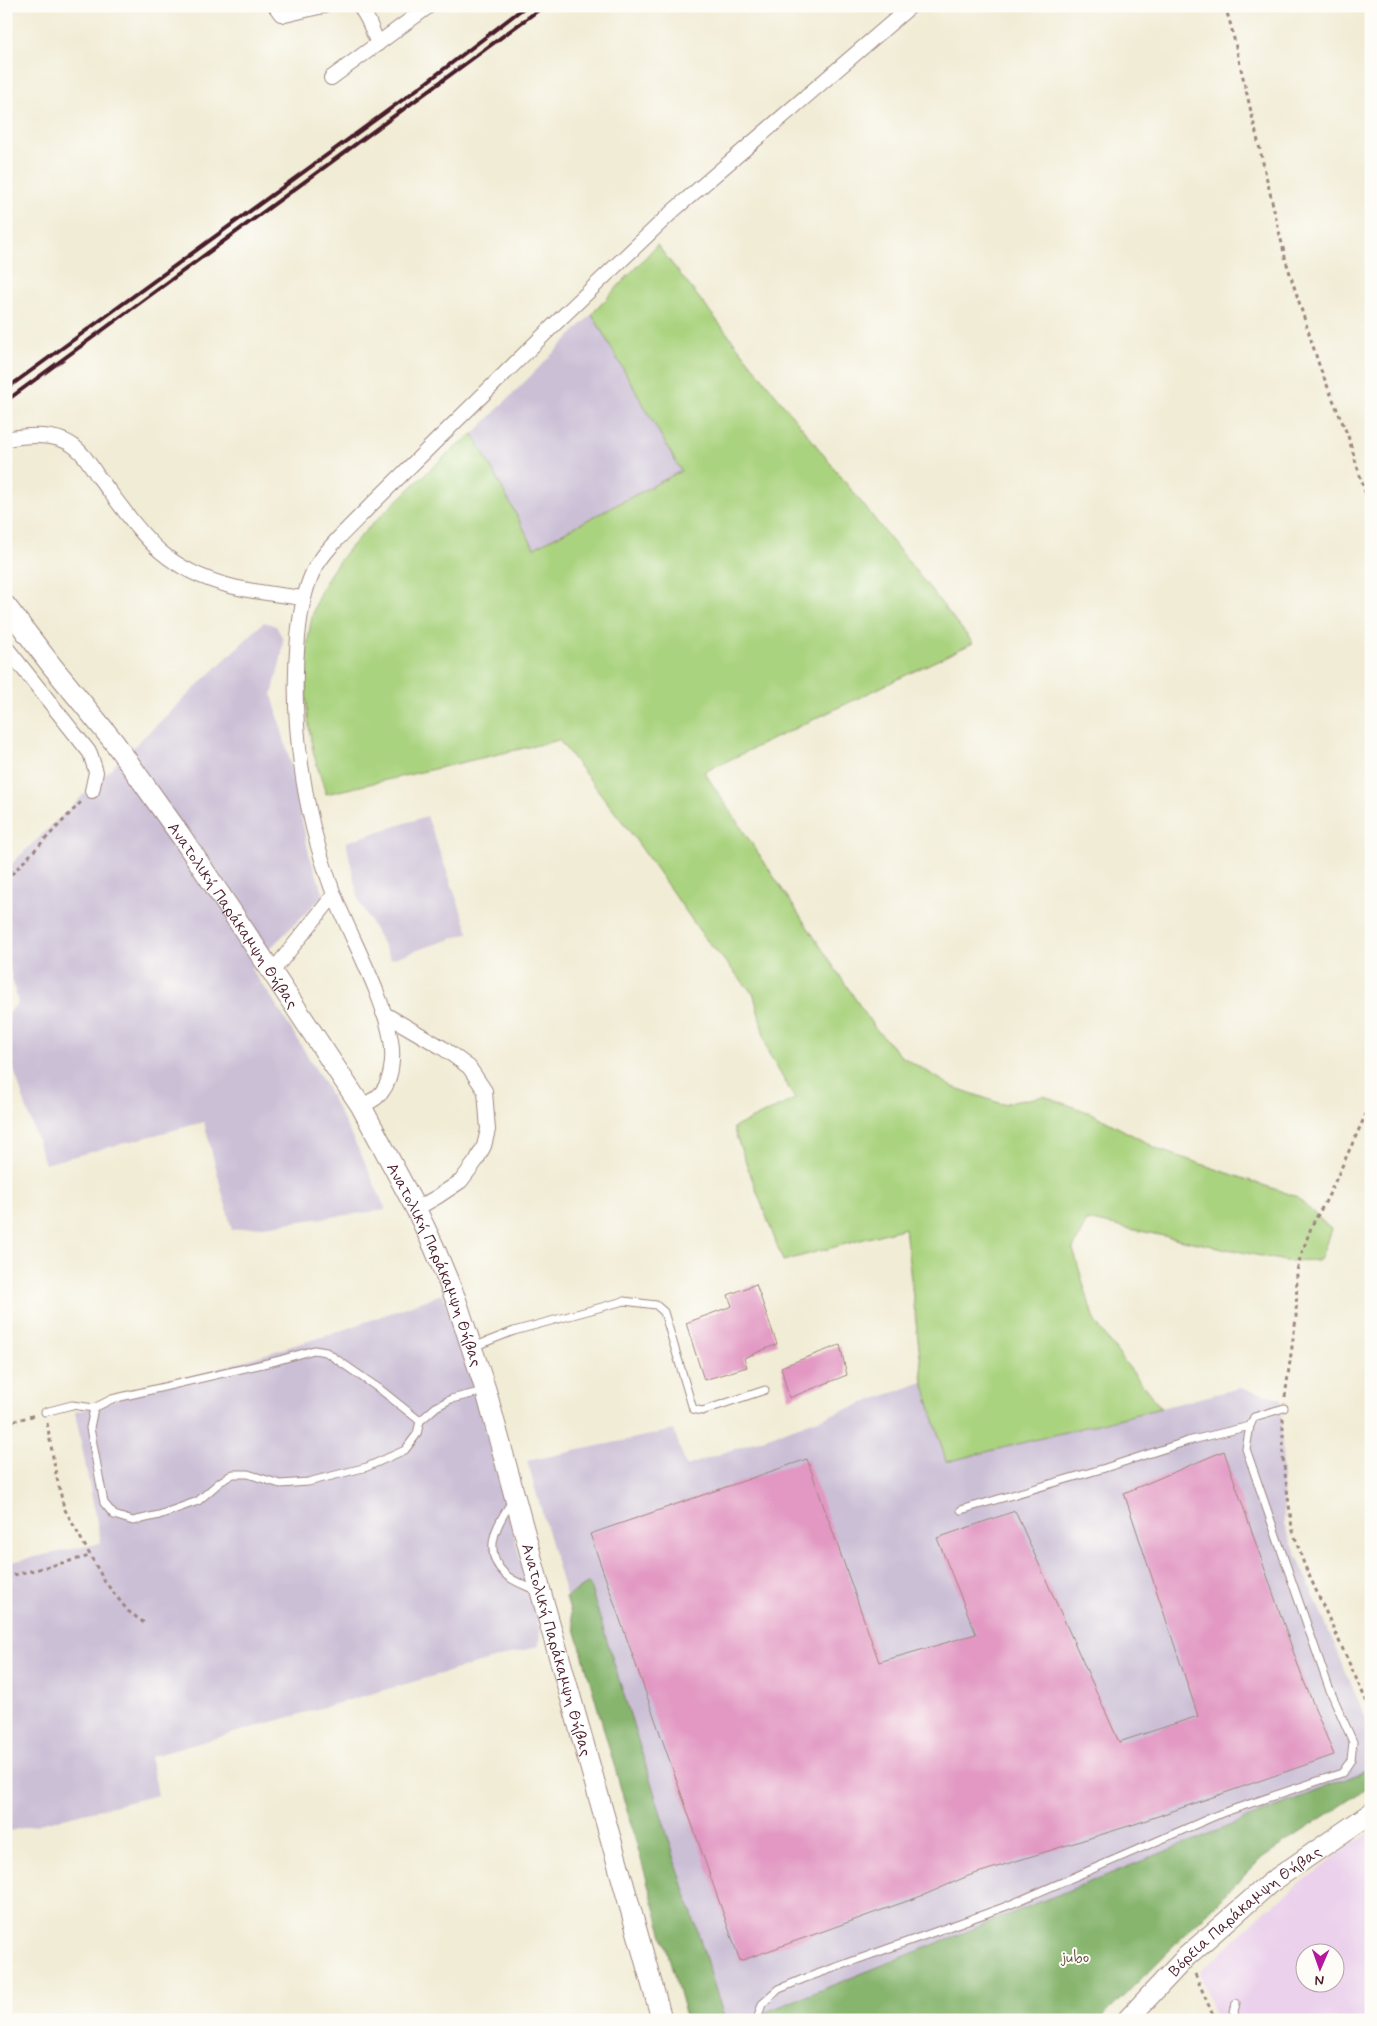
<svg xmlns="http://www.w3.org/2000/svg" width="1377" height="2026" font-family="Mynerve,sans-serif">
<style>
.built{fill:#ebd1ec;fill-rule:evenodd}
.industrial{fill:#cbbfd6}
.green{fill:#aad37f;stroke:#7a7955}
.forest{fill:#87b56e;stroke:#686a4c}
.building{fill:#e298c3}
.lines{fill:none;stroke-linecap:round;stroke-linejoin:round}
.service-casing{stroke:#9e8680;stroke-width:9}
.minor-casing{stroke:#9e8680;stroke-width:16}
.secondary-casing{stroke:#9e8680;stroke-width:22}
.path{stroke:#9e8680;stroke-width:3;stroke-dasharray:4 4;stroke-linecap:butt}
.service{stroke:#fff;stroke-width:7}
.minor{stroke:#fff;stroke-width:14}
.secondary{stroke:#fff;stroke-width:20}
.rail{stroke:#4a1f2b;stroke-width:4}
.labels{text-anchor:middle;stroke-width:4;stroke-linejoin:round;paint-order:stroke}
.street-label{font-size:16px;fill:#4a1f2b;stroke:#fdfcf7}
.park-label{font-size:16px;fill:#675544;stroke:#fdfcf7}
</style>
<rect width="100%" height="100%" fill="#fdfcf7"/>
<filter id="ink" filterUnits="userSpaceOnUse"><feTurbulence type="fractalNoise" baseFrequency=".02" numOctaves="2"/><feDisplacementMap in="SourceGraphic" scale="10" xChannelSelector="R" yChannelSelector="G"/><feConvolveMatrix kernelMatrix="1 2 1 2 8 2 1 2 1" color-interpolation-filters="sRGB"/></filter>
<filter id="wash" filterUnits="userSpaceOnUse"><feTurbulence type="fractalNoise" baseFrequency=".0096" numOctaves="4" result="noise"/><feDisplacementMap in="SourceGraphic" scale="20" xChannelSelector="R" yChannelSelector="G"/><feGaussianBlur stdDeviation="1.12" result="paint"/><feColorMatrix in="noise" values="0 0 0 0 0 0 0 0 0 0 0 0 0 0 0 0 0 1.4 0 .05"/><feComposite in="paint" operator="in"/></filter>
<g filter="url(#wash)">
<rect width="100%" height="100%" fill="#f1ecd5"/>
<path class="built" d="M 1371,1832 L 1371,2020 L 1216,2020 L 1200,1972 L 1266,1910 L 1349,1846 ZM 1304,1954 L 1334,1954 L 1334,1984 L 1304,1984 Z"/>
<path class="industrial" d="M 592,314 L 681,471 L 533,548 L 473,434 Z
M 264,622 L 276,626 L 283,639 L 282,654 L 272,695 L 288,753 L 309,854 L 324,895 L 250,968 L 272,998 L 323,1081 L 362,1156 L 386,1210 L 232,1230 L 204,1122 L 45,1164 L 6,1046 L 6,1015 L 18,1003 L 6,953 L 6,869 Z
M 427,816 L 469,933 L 391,959 L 359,901 L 346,842 Z
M 442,1294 L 467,1360 L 540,1632 L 539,1646 L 150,1757 L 158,1795 L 6,1832 L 6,1563 L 101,1543 L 75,1412 L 335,1333 Z
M 923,1382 L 946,1462 L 1240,1388 L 1281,1398 L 1284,1525 L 1371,1731 L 1371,1779 L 748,2020 L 689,2020 L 527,1461 L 674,1430 L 686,1466 Z"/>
<path class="green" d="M 657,245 L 973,643 L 704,772 L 874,1027 L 901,1056 L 953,1087 L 1002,1104 L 1044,1096 L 1093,1114 L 1160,1150 L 1295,1196 L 1331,1229 L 1320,1260 L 1285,1261 L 1087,1220 L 1073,1249 L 1094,1320 L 1120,1356 L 1161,1408 L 946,1462 L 923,1382 L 905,1228 L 783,1261 L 733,1128 L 795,1099 L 768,1052 L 754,995 L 704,937 L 628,829 L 559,740 L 326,794 C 322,780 316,765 313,750 C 304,707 302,644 316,603 C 331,560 369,527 401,497 C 424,475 447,453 473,434 L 534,548 L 681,471 L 592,314 Z"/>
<path class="forest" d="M 589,1583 L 725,2020 L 687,2020 L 566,1597 Z
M 1371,1769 L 1371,1786 L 1263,1857 L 1100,2020 L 746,2020 Z"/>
<g id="blocks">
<path class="building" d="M 756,1284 L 777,1344 L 744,1358 L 747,1367 L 704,1380 L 686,1323 L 732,1306 L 728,1295 Z
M 840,1345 L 847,1375 L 789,1398 L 781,1367 Z
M 1224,1451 L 1301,1674 L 1334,1755 L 1135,1824 L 968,1876 L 924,1895 L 740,1961 L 590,1534 L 807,1459 L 879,1662 L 976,1634 L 937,1538 L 1015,1511 L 1119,1742 L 1198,1716 L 1124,1493 Z"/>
</g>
</g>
<g filter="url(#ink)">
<use href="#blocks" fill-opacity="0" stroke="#9e8680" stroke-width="1"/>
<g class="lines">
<g class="service-casing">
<path id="service" d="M 473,1347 L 514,1331 L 624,1301 L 656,1305 L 664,1312 L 693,1409 L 702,1411 L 765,1390
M 94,1408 L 90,1428 L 104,1503 L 114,1515 L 133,1521 L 159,1515 L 198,1501 L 220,1482 L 233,1474 L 248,1474 L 280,1484 L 308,1482 L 367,1467 L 405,1450 L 417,1434 L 420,1421 L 436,1407 L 451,1399 L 484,1391
M 45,1412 L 72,1405 L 94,1408 L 112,1399 L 276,1361 L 314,1350 L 326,1352 L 381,1390 L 420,1421
M 513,1500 C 497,1523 481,1552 505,1574 C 513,1582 527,1586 537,1591
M 961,1510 L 1105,1468 L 1188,1441 L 1250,1426
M 757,2020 L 762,2004 L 779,1989 L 803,1979 L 1007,1906 L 1222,1813 L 1342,1773 L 1351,1760 L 1353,1742 L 1329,1688 L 1246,1449 L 1250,1426 L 1254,1417 L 1284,1408
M 1236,2020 L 1234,2012 L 1236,2003"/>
</g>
<g class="minor-casing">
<path id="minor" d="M 275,6 L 281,14 L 285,15 L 323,6
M 360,6 L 368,20 L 378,44
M 331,78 L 429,6
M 6,439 C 28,435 58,432 76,448 C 85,455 91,466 97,475 C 116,499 138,532 161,552 C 201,586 253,592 304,598
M 6,647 L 90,753 L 96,772 L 92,791
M 272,972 L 334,895
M 383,1013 L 443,1048 L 469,1067 L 485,1091 L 488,1130 L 484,1146 L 476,1161 L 461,1181 L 437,1197 L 416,1209
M 361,1106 C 366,1103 373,1101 377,1097 C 392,1085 394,1058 391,1040 C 382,990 350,938 332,889 C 303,811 290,721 298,637 C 300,616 303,594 312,574 C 322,551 355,522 373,503 L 560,319 L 674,210 L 911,6"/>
</g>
<g class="secondary-casing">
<g id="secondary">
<path id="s1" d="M 6,606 L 52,666 L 114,742 L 181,836 L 272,972 L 361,1106 L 416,1209 L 434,1247 L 456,1300 L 486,1391 L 541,1593 L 662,2020"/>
<path id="s2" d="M 1127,2020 L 1187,1956 L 1270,1883 L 1371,1813"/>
</g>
</g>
<path class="path" d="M 1225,6 L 1231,26 L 1286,261 L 1320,368 L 1348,436 L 1371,512
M 6,880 L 82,801
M 1285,1397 L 1296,1318 L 1297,1271 L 1300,1258 L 1312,1225 L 1327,1199 L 1371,1103
M 1283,1418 L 1283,1458 L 1292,1528 L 1304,1564 L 1371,1711
M 6,1423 L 36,1415
M 47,1423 L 56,1474 L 64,1508 L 105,1582 L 128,1611 L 147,1625
M 6,1577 L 90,1556
M 1195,1974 L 1215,2020"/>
<use href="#service" class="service"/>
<use href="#minor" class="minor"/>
<use href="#secondary" class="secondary"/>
<path class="rail" d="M 6,389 L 427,82 L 526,6
M 6,401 L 544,6"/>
</g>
</g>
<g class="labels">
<g class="street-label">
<text dy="6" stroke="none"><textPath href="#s1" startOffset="384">Ανατολική Παράκαμψη Θήβας</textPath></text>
<text dy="6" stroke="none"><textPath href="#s1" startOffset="789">Ανατολική Παράκαμψη Θήβας</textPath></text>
<text dy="6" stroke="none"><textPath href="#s1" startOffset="1194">Ανατολική Παράκαμψη Θήβας</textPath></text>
<text dy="6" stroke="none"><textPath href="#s2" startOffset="161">Βόρεια Παράκαμψη Θήβας</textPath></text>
</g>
<g class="park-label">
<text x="1075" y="1962">jubo</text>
</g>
</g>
<rect width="1377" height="2026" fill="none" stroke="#fdfcf7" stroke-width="25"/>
<g transform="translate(1320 1968) rotate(182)"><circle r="24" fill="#fdfcf7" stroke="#b5a4a5"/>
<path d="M0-4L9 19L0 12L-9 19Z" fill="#b5179e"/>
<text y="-8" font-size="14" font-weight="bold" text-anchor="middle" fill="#4a1f2b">N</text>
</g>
</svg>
